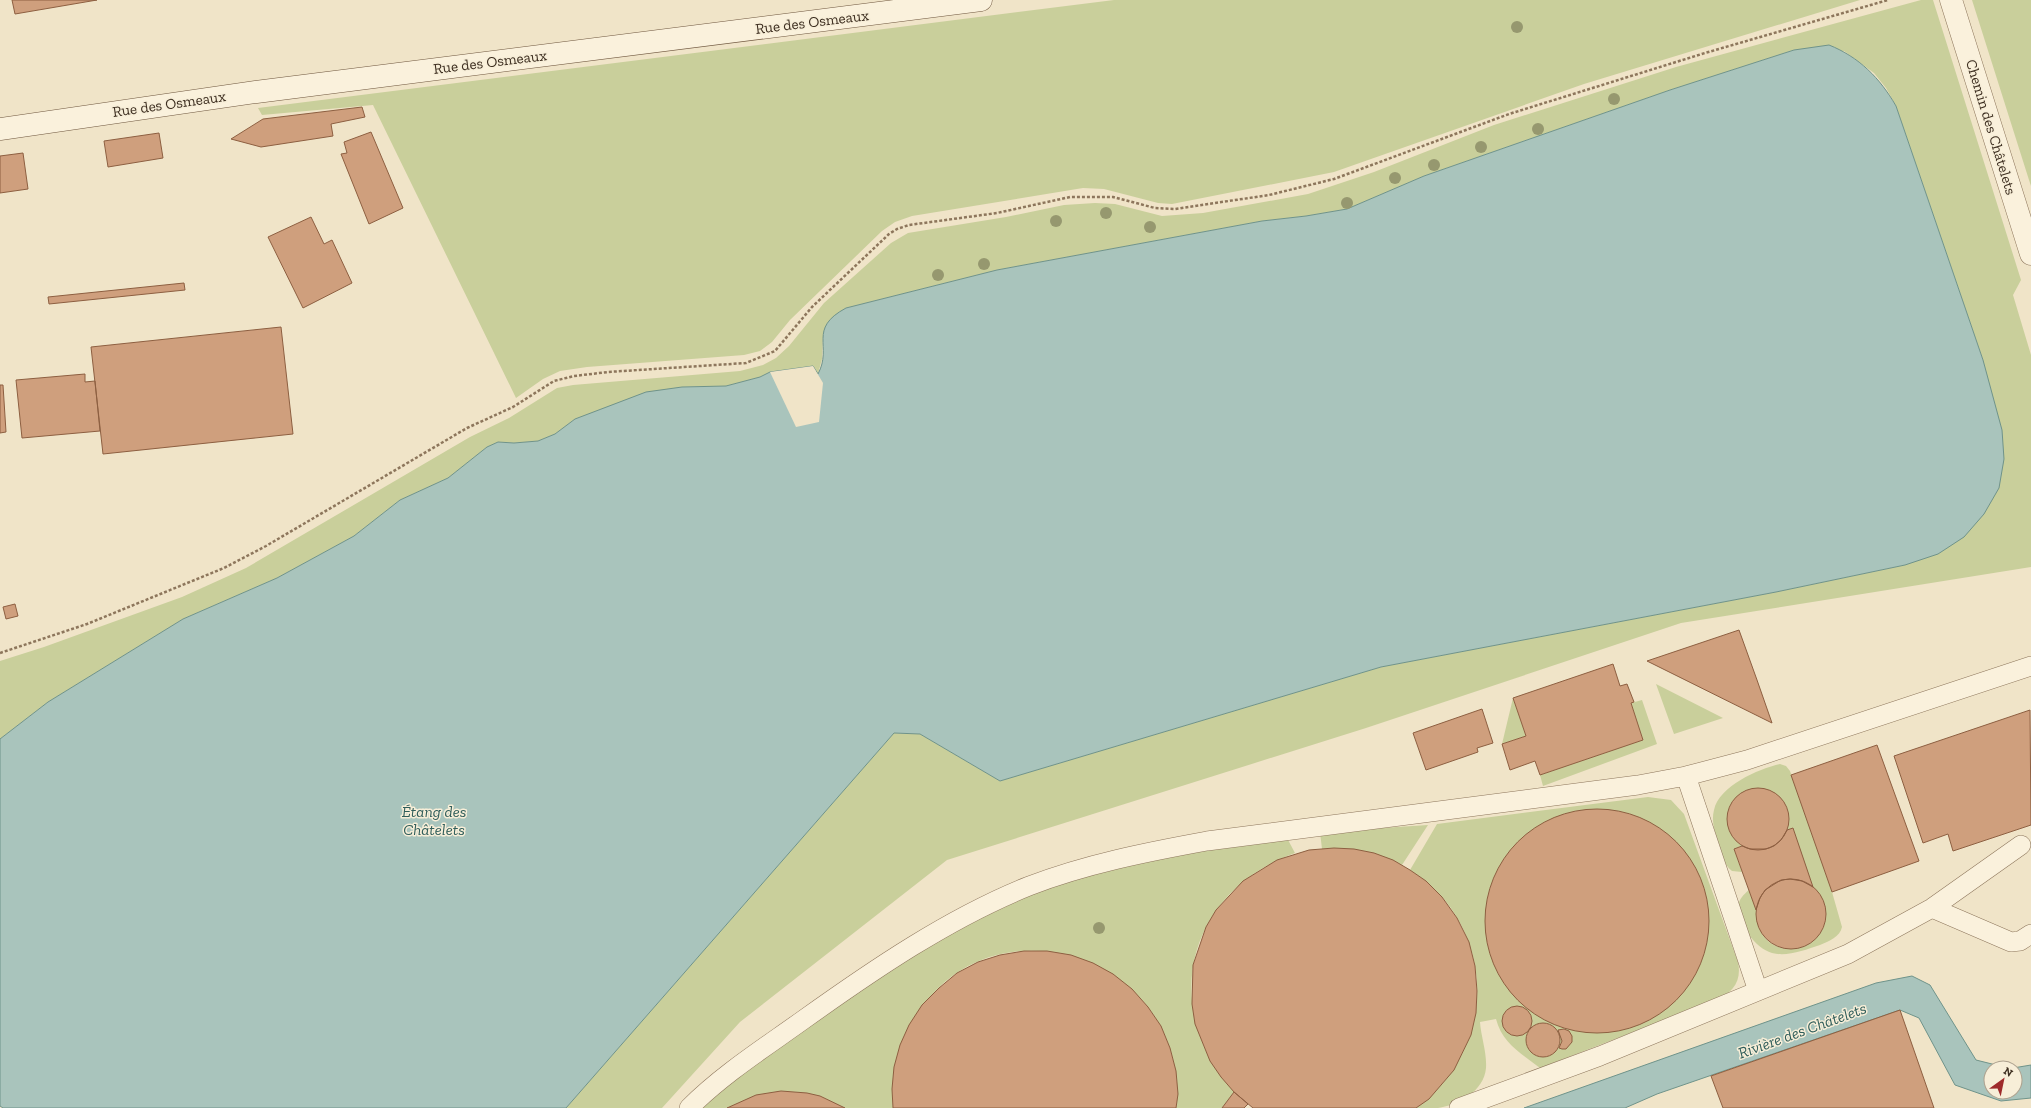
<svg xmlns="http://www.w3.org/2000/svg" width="2031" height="1108" font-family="'Zilla Slab',serif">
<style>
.green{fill:#c9cf9b}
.water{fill:#a9c4bc;stroke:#6f938a}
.pier{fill:#f0e4c8}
.building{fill:#cf9f7d;stroke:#8d5f41}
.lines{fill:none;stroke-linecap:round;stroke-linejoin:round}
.service-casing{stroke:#8d765c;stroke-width:20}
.minor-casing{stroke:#8d765c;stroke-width:23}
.secondary-casing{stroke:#6f573f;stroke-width:23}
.path{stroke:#8d765c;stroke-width:2.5;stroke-dasharray:3 2;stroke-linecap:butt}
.service{stroke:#faf1dc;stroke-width:19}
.minor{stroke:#faf1dc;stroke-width:22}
.secondary{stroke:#faf1dc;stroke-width:22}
.tree{fill:#96986f}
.labels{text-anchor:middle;stroke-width:3;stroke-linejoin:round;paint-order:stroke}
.street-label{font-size:15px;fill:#3d2e20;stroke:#f7eed8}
.water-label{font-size:16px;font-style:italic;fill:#2f5d5a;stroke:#f7eed8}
</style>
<rect width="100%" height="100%" fill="#f0e4c8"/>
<path class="green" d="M 1114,0 L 1860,0 L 1584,84 L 1334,172 L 1172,204 L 1158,203 L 1104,189 L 1083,188 L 912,216 L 895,222 L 882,231 L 790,320 L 772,342 L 760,351 L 744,355 L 587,367 L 560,371 L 543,379 L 516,398 L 373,105 L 262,115 L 258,108 Z
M 1921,0 L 1933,0 L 2021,280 L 2013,295 L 2031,355 L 2031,567 L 1681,623 L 1366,728 L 947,860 L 740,1022 L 662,1108 L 566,1108 L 894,733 L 920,734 L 1000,781 L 1381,667 L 1776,592 L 1905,565 L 1983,360 L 1896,106 L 1886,88 L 1874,73 L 1844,51 L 1794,50 L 1670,90 L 1424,176 L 1347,209 L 1306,216 L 1262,221 L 997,270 L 846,308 L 823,333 L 822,359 L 818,374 L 813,366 L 770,372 L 760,377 L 726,386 L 682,387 L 575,419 L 555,434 L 538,441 L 514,443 L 498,442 L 487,447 L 448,478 L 400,500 L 354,536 L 277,578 L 183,619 L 48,702 L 0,739 L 0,661 L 44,647 L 182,597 L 246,568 L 470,437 L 509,418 L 557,388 L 573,385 L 740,371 L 763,365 L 776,358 L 789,346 L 824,303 L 891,243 L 908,233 L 1006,217 L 1064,205 L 1095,203 L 1115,204 L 1162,216 L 1203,213 L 1308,194 L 1374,172 L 1494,125 L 1676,67 Z
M 1972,0 L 2031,0 L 2031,186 L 2029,180 Z
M 1656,684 L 1723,718 L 1674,734 Z
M 1513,698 L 1526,736 L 1502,744 Z
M 1642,700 L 1657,744 L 1543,786 L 1540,775 L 1643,740 L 1631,703 Z
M 1780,764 L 1786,766 L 1790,771 L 1832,892 L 1842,927 C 1840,937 1829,941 1820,945 C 1805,950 1787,957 1772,953 C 1755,948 1739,925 1738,908 C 1738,900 1744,894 1749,890 C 1751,897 1755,904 1756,910 C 1758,922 1758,929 1765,938 C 1785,961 1826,945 1826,915 C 1826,898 1818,898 1812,886 C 1804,868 1799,847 1793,828 L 1787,830 C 1790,818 1790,808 1781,799 C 1750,767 1704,814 1742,846 L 1734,849 L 1742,872 L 1732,871 C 1723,864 1722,854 1719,844 C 1715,833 1711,822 1714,810 C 1719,786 1758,769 1780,764 Z
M 1648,797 L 1671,800 L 1684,814 L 1738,962 C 1742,981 1733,993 1716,1000 L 1540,1068 C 1522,1054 1502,1043 1496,1019 L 1480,1022 C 1481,1037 1487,1052 1486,1068 C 1484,1091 1459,1105 1438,1108 C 1431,1108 1423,1108 1416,1108 C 1485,1057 1498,964 1443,898 C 1433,887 1422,878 1410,870 L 1437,824 Z
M 1428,825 L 1402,865 C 1377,853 1349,847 1322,849 L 1320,832 Z
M 1287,838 L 1295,853 C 1187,892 1158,1007 1234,1092 L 1222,1108 L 1176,1108 C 1191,956 986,889 913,1022 C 896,1053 891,1072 893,1108 L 699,1108 L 715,1093 L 854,992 L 962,927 L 1047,887 L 1158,856 Z"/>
<path class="water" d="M 1829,45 C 1859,57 1880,78 1896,106 L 1983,360 L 2002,430 L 2004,459 L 1999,488 L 1984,514 L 1964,537 L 1938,554 L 1905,565 L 1776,592 L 1381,667 L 1000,781 L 920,734 L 894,733 L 566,1108 L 3,1108 L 0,1106 L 0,739 L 48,702 L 183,619 L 277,578 L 354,536 L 400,500 L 448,478 L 487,447 L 498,442 L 514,443 L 538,441 L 555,434 L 575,419 L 646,392 L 682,387 L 726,386 L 760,377 L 770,372 L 813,366 L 818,374 C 833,346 807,329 846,308 L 997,270 L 1262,221 L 1306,216 L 1347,209 L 1424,176 L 1670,90 L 1794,50 Z
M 1912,976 L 1930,985 L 1976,1060 L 2008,1068 L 1991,1068 L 1991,1092 L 2015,1092 L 2015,1068 L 2013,1068 L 2031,1065 L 2031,1098 L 2001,1101 L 1955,1085 L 1919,1018 L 1900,1010 L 1657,1094 L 1625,1108 L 1524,1108 L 1876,983 Z"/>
<path class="pier" d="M 813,366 L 823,383 L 819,422 L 796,427 L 770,372 Z"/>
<path class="building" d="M 12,0 L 97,0 L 15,14 Z
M 362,107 L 365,117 L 331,124 L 333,136 L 261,147 L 231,139 L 263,119 Z
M 371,132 L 403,208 L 369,224 L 341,154 L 347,153 L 344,142 Z
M 159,133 L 163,158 L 108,167 L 104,141 Z
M 23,153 L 28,189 L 0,193 L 0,156 Z
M 311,217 L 324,244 L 332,240 L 352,283 L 303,308 L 268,237 Z
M 184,283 L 185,290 L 49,304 L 48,297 Z
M 281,327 L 293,434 L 103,454 L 91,347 Z
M 85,374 L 85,382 L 95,381 L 100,431 L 22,438 L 16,380 Z
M 0,385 L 3,385 L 6,432 L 0,433 Z
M 15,604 L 18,616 L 6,619 L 3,607 Z
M 1739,630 L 1757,680 L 1772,723 L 1647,661 Z
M 1613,664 L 1620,686 L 1627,684 L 1634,702 L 1631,703 L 1643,740 L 1540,775 L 1535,761 L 1510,770 L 1502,744 L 1526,736 L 1513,698 Z
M 1482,709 L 1493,743 L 1477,748 L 1478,752 L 1426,770 L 1413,733 Z
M 2030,710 L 2031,825 L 1953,851 L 1948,834 L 1923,843 L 1894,756 Z
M 1877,745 L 1919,861 L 1832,892 L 1791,775 Z
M1727 819a31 31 0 1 1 62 0a31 31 0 1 1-62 0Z
M1485 921a112 112 0 1 1 224 0a112 112 0 1 1-224 0Z
M 1793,828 L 1813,887 L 1802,881 L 1790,879 L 1781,880 L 1765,890 L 1760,898 L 1756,910 L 1734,849 L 1742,846 L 1750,849 L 1766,849 L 1774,846 L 1781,840 L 1787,830 Z
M 1334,848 L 1354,849 L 1374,853 L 1393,860 L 1410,870 L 1426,881 L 1442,897 L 1457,918 L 1469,942 L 1475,966 L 1477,991 L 1476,1013 L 1471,1035 L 1454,1070 L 1429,1099 L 1416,1108 L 1253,1108 L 1234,1092 L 1221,1077 L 1210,1061 L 1195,1024 L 1192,1004 L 1193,965 L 1206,927 L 1216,910 L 1243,881 L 1277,860 L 1309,850 Z
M1756 914a35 35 0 1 1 70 0a35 35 0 1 1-70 0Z
M 1024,951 L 1047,951 L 1071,955 L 1093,963 L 1113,974 L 1132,989 L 1148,1007 L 1161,1026 L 1170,1048 L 1176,1071 L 1178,1094 L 1176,1108 L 893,1108 L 892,1089 L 894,1067 L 900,1045 L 909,1025 L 922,1005 L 939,988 L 957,973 L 978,962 L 1000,955 Z
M1502 1021a15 15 0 1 1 30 0a15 15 0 1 1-30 0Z
M 1900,1010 L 1934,1108 L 1723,1108 L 1711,1076 Z
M1526 1040a17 17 0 1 1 34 0a17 17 0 1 1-34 0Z
M 1564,1029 L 1569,1031 L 1572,1036 L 1572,1042 L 1566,1049 L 1562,1049 L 1559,1048 L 1562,1041 L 1558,1030 Z
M 781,1091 L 807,1093 L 820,1096 L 845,1108 L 727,1108 L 756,1095 Z
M 1234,1092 L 1248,1104 L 1244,1108 L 1222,1108 Z"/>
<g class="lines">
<g class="service-casing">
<path id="service" d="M 1686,776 L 1758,991
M 1932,908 L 2011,942 L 2020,941 L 2031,934
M 689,1108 C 723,1074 764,1048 803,1020 C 873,970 949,918 1029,886 C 1086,864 1147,852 1207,841 L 1638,785 L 1686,776 L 1747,760 L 2031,666
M 1459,1108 L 1600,1056 L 1848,954 L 1932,908 L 2021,845"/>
</g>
<g class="minor-casing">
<path id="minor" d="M 1951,0 L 2031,254"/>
</g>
<g class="secondary-casing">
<path id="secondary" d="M 0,129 L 256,92 L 981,0"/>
</g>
<path class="path" d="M 0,653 L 87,624 L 224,568 L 266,546 L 467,428 L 513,407 L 554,381 L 574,376 L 608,372 L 746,363 L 775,351 L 812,307 L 889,234 L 897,229 L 909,225 L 997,213 L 1070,197 L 1113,197 L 1155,208 L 1175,209 L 1269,195 L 1334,179 L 1509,114 L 1705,53 L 1888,0"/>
<use href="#service" class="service"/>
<use href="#minor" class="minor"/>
<use href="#secondary" class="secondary"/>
</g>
<g class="tree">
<circle cx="1517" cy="27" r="6"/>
<circle cx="1614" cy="99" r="6"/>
<circle cx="1538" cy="129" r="6"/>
<circle cx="1481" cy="147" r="6"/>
<circle cx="1434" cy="165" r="6"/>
<circle cx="1395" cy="178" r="6"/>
<circle cx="1347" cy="203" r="6"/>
<circle cx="1106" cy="213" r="6"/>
<circle cx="1056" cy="221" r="6"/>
<circle cx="1150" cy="227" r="6"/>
<circle cx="984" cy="264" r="6"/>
<circle cx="938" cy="275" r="6"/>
<circle cx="1099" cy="928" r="6"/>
</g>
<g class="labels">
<g class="street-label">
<text transform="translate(812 22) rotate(-7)" y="5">Rue des Osmeaux</text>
<text transform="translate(490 62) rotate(-7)" y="5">Rue des Osmeaux</text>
<text transform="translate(169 104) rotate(-8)" y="5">Rue des Osmeaux</text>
<text transform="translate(1991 127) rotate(73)" y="5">Chemin des Châtelets</text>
</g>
<g class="water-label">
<text x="434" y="817">Étang des<tspan x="434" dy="18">Châtelets</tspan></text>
<text transform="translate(1802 1030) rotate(-20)" y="6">Rivière des Châtelets</text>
</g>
</g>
<g transform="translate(2003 1080) rotate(33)"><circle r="19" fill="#f7eed8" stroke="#ada18e"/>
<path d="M0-3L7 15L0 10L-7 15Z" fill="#9e2a2b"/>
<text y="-6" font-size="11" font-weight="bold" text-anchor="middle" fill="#3d2e20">N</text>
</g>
</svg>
